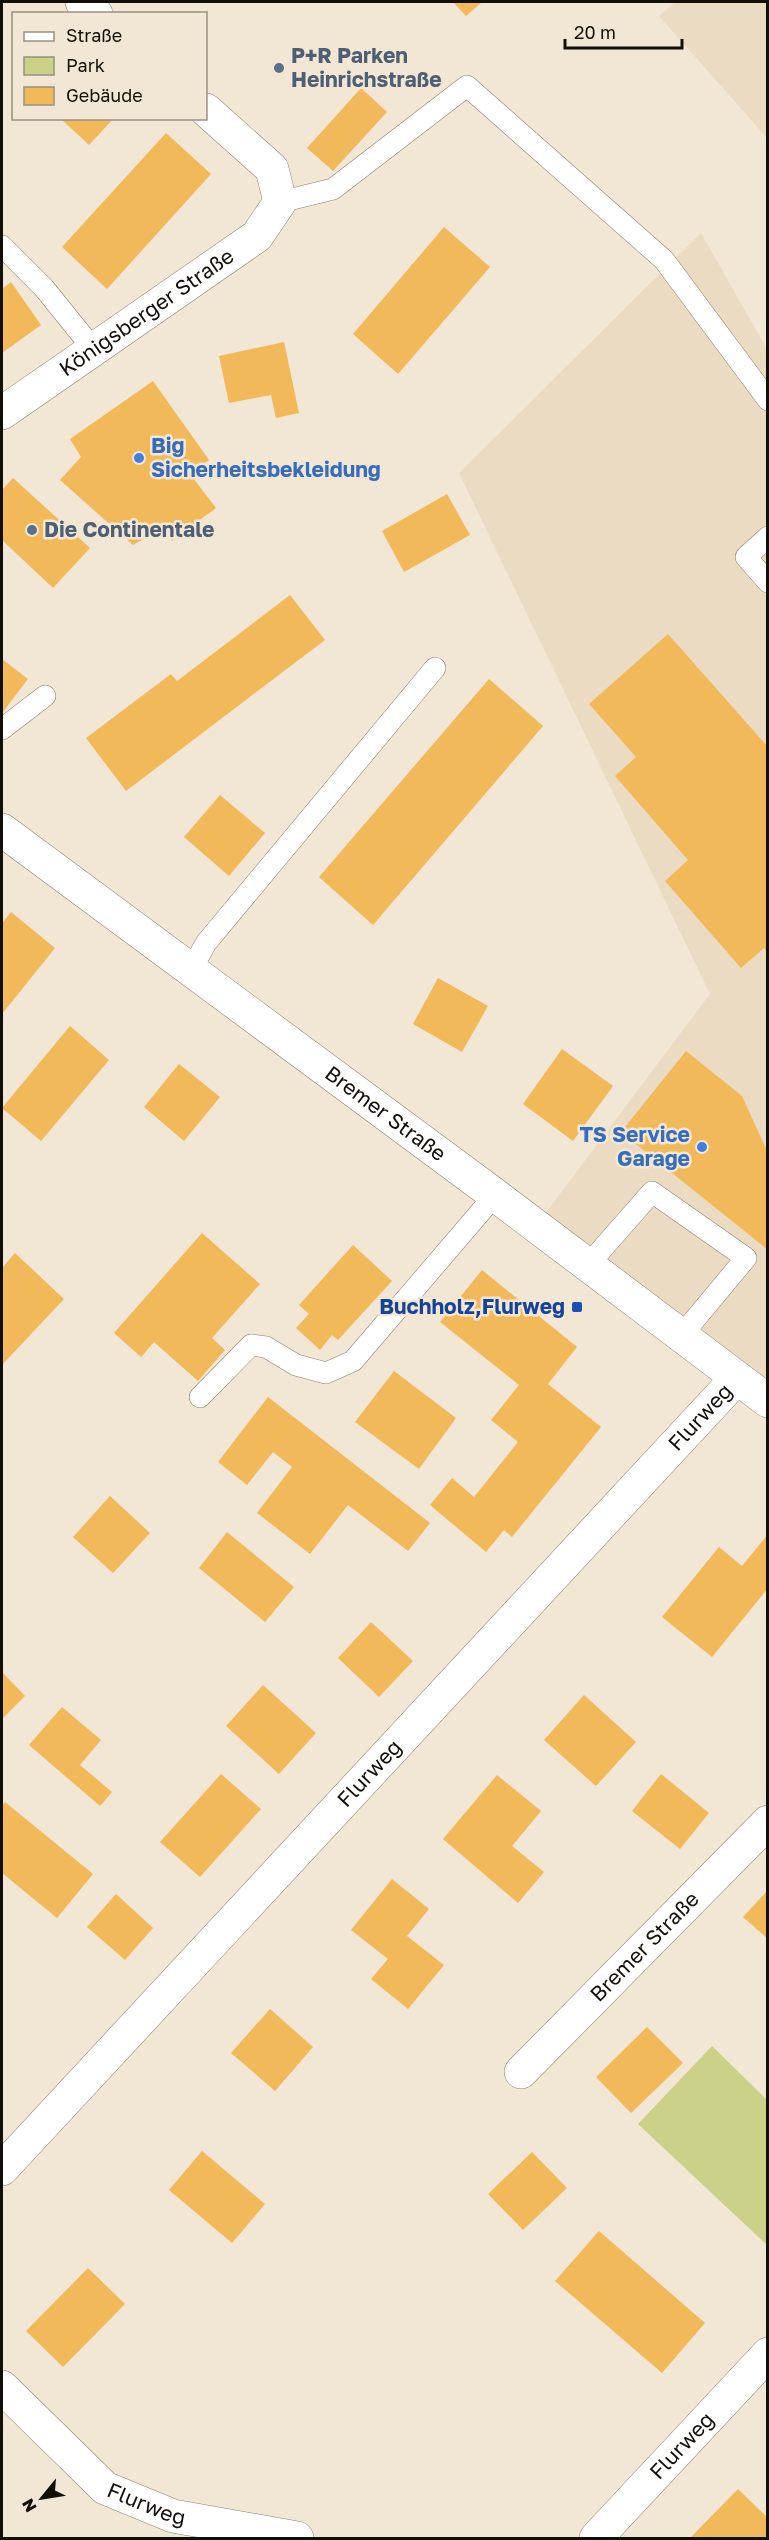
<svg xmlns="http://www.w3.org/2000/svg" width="769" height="2540" font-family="'Golos Text',sans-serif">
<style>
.built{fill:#ebdbc3}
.green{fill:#ccd189}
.building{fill:#f2b95b}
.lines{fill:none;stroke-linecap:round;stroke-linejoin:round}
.lane-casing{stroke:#8b8070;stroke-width:22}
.street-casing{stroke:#8b8070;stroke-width:34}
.secondary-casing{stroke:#8b8070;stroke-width:34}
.lane{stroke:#fff;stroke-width:21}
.street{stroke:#fff;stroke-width:33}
.secondary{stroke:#fff;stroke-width:33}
.service-dot{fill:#5c6f8a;stroke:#f2e6d4;stroke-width:2}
.shop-dot{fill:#3f7fe0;stroke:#f2e6d4;stroke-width:2}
.transit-dot{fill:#1a4fb4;stroke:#f2e6d4;stroke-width:2}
.labels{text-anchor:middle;stroke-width:5;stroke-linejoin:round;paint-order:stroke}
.service-label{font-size:21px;font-weight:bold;fill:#4e5e75;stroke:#f2e6d4;text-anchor:start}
.street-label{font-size:21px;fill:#120f09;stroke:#f2e6d4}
.shop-label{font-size:21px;font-weight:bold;fill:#366cbe;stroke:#f2e6d4;text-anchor:start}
.transit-label{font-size:21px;font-weight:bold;fill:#164399;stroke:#f2e6d4;text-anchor:end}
</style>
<rect width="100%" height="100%" fill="#f2e6d4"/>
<path class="built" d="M 675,2 L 767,2 L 767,138 L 659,16 Z
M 701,233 L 767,349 L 767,1401 L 536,1226 L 710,994 L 459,473 Z"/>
<path class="green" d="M 712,2046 L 767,2100 L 767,2245 L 638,2124 Z"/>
<path class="building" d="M 453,2 L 482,2 L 466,16 Z
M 361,88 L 387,112 L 333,171 L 307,148 Z
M 60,118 L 114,118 L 89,145 Z
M 166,133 L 211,174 L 107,289 L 62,247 Z
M 444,227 L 490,267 L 398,374 L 353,334 Z
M 11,282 L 41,325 L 2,353 L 2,289 Z
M 284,342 L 299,413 L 276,418 L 271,395 L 229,403 L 219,356 Z
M 153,381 L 209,460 L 190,474 L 216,508 L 172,541 L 162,528 L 133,545 L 60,480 L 81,457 L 70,439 Z
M 13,478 L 90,548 L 53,588 L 2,540 L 2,490 Z
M 447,494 L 470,535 L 404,572 L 382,531 Z
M 290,595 L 325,640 L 126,791 L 86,738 L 171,674 L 177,681 Z
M 668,634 L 768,747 L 768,953 L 764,948 L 741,968 L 665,881 L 688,860 L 615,776 L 636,757 L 589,704 Z
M 2,659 L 28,679 L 2,713 Z
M 489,679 L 543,726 L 373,925 L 319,877 Z
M 220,795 L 265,833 L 229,876 L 184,837 Z
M 11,912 L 55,948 L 2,1014 L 2,923 Z
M 438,978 L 488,1006 L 462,1052 L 413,1024 Z
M 70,1026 L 109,1060 L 41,1141 L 2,1108 Z
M 562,1049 L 613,1086 L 573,1141 L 523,1104 Z
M 686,1051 L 742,1096 L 768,1153 L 768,1250 L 621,1132 Z
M 179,1064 L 220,1097 L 184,1141 L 144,1107 Z
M 202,1233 L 260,1284 L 212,1338 L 225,1350 L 198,1381 L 154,1342 L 141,1357 L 114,1333 Z
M 353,1245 L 392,1281 L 338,1340 L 332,1335 L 320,1350 L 296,1328 L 309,1314 L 299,1305 Z
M 15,1253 L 64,1299 L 2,1365 L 2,1268 Z
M 482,1270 L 577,1347 L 548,1384 L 601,1427 L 512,1537 L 504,1530 L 486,1552 L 430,1505 L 452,1478 L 474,1497 L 518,1442 L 491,1420 L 519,1385 L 440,1322 Z
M 394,1371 L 456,1418 L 419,1469 L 355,1422 Z
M 268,1397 L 430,1523 L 408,1551 L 348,1505 L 310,1554 L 257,1513 L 292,1467 L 273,1452 L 247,1485 L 218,1462 Z
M 110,1496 L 150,1533 L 113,1573 L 73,1537 Z
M 227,1532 L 294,1587 L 265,1622 L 199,1568 Z
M 768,1534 L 768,1588 L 712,1657 L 662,1617 L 719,1547 L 742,1566 Z
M 371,1622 L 413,1661 L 379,1697 L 338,1658 Z
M 2,1672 L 25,1696 L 2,1719 Z
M 263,1685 L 316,1733 L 279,1774 L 226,1726 Z
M 584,1695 L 636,1742 L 596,1786 L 544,1740 Z
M 62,1707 L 101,1740 L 80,1765 L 112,1792 L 100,1806 L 29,1745 Z
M 221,1774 L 261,1809 L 200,1877 L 160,1842 Z
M 661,1774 L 709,1813 L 680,1849 L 632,1811 Z
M 497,1775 L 541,1811 L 512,1846 L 544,1872 L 518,1903 L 443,1839 Z
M 5,1802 L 93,1874 L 57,1918 L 2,1873 L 2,1806 Z
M 392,1879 L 429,1909 L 407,1936 L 444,1965 L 408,2009 L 371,1979 L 388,1959 L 351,1930 Z
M 768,1890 L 768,1939 L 743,1917 Z
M 116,1894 L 153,1928 L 125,1960 L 87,1927 Z
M 270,2009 L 313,2047 L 275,2091 L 231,2053 Z
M 647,2027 L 683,2063 L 631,2113 L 596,2077 Z
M 202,2151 L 265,2204 L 232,2243 L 169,2190 Z
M 532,2152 L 567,2188 L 523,2230 L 488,2194 Z
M 599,2231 L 705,2323 L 662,2373 L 555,2281 Z
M 88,2268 L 125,2304 L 63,2367 L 26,2331 Z
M 738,2489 L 768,2518 L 768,2538 L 690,2538 Z"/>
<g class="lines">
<g class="lane-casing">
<path id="lane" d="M 280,202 L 333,189 L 467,86 L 664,260 L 768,400
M 2,246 L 44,288 L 94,350
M 768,537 L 746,557 L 768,582
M 2,729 L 45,696
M 191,970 L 206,943 L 435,668
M 588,1265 L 652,1192 L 746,1258 L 681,1336
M 200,1397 L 251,1345 L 266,1347 L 296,1365 L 326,1373 L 353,1361 L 495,1195"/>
</g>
<g class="street-casing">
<g id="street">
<path d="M 82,2 L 96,14"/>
<path id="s1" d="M 2,413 L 257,236 L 280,202 L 272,169 L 206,110"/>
<path id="s2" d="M 521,2072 L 768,1822"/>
<path id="s3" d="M 2,2169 L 737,1378"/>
<path id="s4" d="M 2,2387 L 105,2488 L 173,2516 L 297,2538"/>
<path id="s5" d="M 596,2538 L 768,2354"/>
</g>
</g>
<g class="secondary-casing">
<g id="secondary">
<path id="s6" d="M 2,830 L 495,1195 L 768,1401"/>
</g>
</g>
<use href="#lane" class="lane"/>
<use href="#street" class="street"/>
<use href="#secondary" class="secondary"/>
</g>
<g class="service-dot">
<circle cx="279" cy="68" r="6"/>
<circle cx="32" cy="530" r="6"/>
</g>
<g class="shop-dot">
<circle cx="139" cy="458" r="6"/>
<circle cx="702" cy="1147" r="6"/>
</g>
<rect class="transit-dot" x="571" y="1301" width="12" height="12" rx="3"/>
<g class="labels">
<g class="service-label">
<text x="291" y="63">P+R Parken<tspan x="291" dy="24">Heinrichstraße</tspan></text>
<text x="44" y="537">Die Continentale</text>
</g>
<g class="street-label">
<text dy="7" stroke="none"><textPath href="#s1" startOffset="176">Königsberger Straße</textPath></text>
<text dy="7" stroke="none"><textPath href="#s6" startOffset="477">Bremer Straße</textPath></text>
<text dy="7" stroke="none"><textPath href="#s3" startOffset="1026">Flurweg</textPath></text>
<text dy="7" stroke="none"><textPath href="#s3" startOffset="540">Flurweg</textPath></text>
<text dy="7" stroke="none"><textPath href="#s2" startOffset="176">Bremer Straße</textPath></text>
<text dy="7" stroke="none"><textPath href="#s5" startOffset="126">Flurweg</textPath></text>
<text dy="7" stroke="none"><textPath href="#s4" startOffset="189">Flurweg</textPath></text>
</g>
<g class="shop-label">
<text x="151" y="453">Big<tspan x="151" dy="24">Sicherheitsbekleidung</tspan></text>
<text x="690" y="1142" text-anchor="end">TS Service<tspan x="690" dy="24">Garage</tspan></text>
</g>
<g class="transit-label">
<text x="565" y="1314">Buchholz,Flurweg</text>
</g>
</g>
<rect width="769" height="2540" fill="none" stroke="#120f09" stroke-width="6"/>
<rect x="12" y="12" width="195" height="108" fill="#f2e6d4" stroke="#989083" stroke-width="1.5"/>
<rect x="24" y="32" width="30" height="9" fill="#ffffff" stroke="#989083" stroke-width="1.5"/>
<text x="66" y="42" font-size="18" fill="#120f09">Straße</text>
<rect x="24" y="57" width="30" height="18" fill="#ccd189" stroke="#989083" stroke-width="1.5"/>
<text x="66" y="72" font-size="18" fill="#120f09">Park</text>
<rect x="24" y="87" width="30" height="18" fill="#f2b95b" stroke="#989083" stroke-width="1.5"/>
<text x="66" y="102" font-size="18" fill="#120f09">Gebäude</text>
<g transform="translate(42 2498) rotate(240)" stroke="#f2e6d4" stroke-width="4.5" paint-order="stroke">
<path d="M0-4.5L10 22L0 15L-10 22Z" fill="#120f09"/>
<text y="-9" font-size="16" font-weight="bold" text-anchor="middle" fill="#120f09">N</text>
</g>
<path d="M565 39v9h117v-9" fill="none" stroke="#120f09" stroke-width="3"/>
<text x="574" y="39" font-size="18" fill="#120f09" stroke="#f2e6d4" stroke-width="4.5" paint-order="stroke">20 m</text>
</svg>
